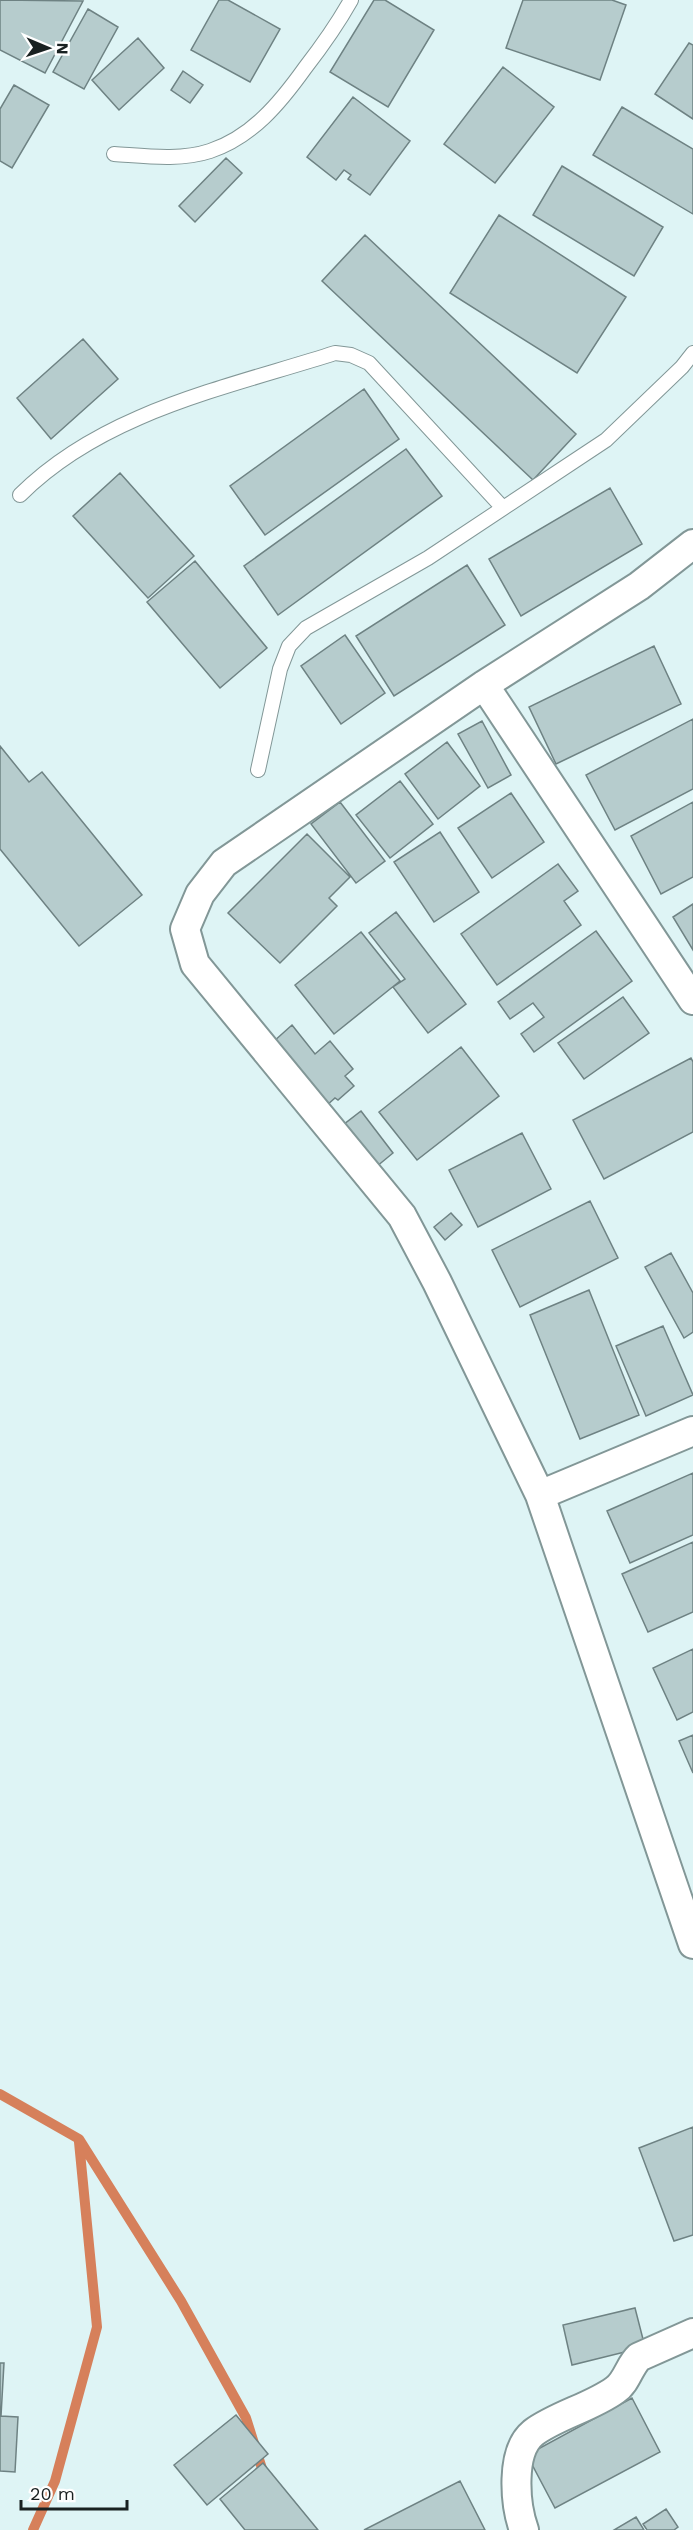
<svg xmlns="http://www.w3.org/2000/svg" width="693" height="2530" font-family="'Work Sans',sans-serif">
<style>
.lines{fill:none;stroke-linecap:round;stroke-linejoin:round}
.stream{stroke:#d6805b;stroke-width:10}
.building{fill:#b6cccd;stroke:#6e8283;stroke-width:1.5}
.lane-casing{stroke:#829797;stroke-width:16}
.street-casing{stroke:#829797;stroke-width:32}
.lane{stroke:#fff;stroke-width:14}
.street{stroke:#fff;stroke-width:28}
</style>
<rect width="100%" height="100%" fill="#def4f5"/>
<g class="lines">
<path class="stream" d="M 0,2094 L 79,2139 L 181,2301 L 246,2418 L 265,2478
M 33,2530 L 55,2481 L 97,2327 L 79,2142"/>
</g>
<path class="building" d="M 0,0 L 83,1 L 45,73 L 0,50 Z
M 219,0 L 228,0 L 280,29 L 250,82 L 191,50 Z
M 374,0 L 385,0 L 434,30 L 388,107 L 330,72 Z
M 523,0 L 612,0 L 626,5 L 600,80 L 506,48 Z
M 88,9 L 118,27 L 84,89 L 53,72 Z
M 138,38 L 164,68 L 119,110 L 92,80 Z
M 689,43 L 693,45 L 693,119 L 655,94 Z
M 503,67 L 554,107 L 495,183 L 444,144 Z
M 183,71 L 203,85 L 190,103 L 171,90 Z
M 14,85 L 49,105 L 12,168 L 0,161 L 0,109 Z
M 353,97 L 410,141 L 370,195 L 348,179 L 351,175 L 344,170 L 336,180 L 307,157 Z
M 622,107 L 693,149 L 693,214 L 593,155 Z
M 226,158 L 242,173 L 195,222 L 179,206 Z
M 562,166 L 663,227 L 634,276 L 533,215 Z
M 499,215 L 626,297 L 577,373 L 450,293 Z
M 365,235 L 576,434 L 533,480 L 322,281 Z
M 83,339 L 118,379 L 51,439 L 17,398 Z
M 364,389 L 399,439 L 265,535 L 230,486 Z
M 406,449 L 442,496 L 278,615 L 244,566 Z
M 120,473 L 194,556 L 148,598 L 73,516 Z
M 610,488 L 642,544 L 521,616 L 489,559 Z
M 195,561 L 267,648 L 220,688 L 147,602 Z
M 467,565 L 505,625 L 394,696 L 356,636 Z
M 345,635 L 385,693 L 341,724 L 301,666 Z
M 654,646 L 681,704 L 556,764 L 529,707 Z
M 693,719 L 693,789 L 615,830 L 586,775 Z
M 482,721 L 511,775 L 488,788 L 458,734 Z
M 447,742 L 480,786 L 438,819 L 405,774 Z
M 0,746 L 29,782 L 42,772 L 142,895 L 79,946 L 0,849 Z
M 400,781 L 433,824 L 390,858 L 356,815 Z
M 511,793 L 544,842 L 492,878 L 458,828 Z
M 340,802 L 385,861 L 356,883 L 311,824 Z
M 693,802 L 693,877 L 661,894 L 631,836 Z
M 440,832 L 479,892 L 434,922 L 394,862 Z
M 307,834 L 350,877 L 329,898 L 337,906 L 280,963 L 228,913 Z
M 558,864 L 578,891 L 564,901 L 581,925 L 497,985 L 461,934 Z
M 693,904 L 693,950 L 673,917 Z
M 396,912 L 466,1004 L 428,1033 L 393,987 L 405,979 L 369,933 Z
M 596,931 L 632,981 L 534,1052 L 521,1034 L 544,1017 L 533,1003 L 510,1019 L 498,1002 Z
M 361,932 L 400,981 L 334,1034 L 295,985 Z
M 623,997 L 649,1033 L 584,1079 L 558,1043 Z
M 292,1025 L 315,1054 L 330,1041 L 353,1069 L 345,1076 L 354,1086 L 338,1100 L 335,1098 L 326,1106 L 273,1042 Z
M 461,1047 L 499,1096 L 417,1160 L 379,1112 Z
M 691,1058 L 693,1062 L 693,1132 L 604,1179 L 573,1120 Z
M 361,1111 L 393,1153 L 376,1167 L 343,1125 Z
M 522,1133 L 551,1189 L 478,1227 L 449,1170 Z
M 590,1201 L 618,1258 L 520,1307 L 492,1250 Z
M 451,1213 L 462,1225 L 445,1240 L 434,1227 Z
M 671,1253 L 693,1293 L 693,1332 L 684,1338 L 645,1267 Z
M 589,1290 L 639,1415 L 580,1439 L 530,1315 Z
M 663,1326 L 693,1395 L 646,1416 L 616,1346 Z
M 693,1473 L 693,1535 L 630,1563 L 607,1511 Z
M 693,1542 L 693,1612 L 648,1632 L 622,1574 Z
M 693,1649 L 693,1712 L 677,1720 L 653,1668 Z
M 693,1735 L 693,1773 L 679,1741 Z
M 693,2127 L 693,2235 L 674,2241 L 639,2148 Z
M 635,2308 L 645,2347 L 572,2365 L 563,2325 Z
M 0,2363 L 4,2363 L 1,2416 L 18,2417 L 15,2472 L 0,2471 Z
M 632,2398 L 660,2452 L 555,2508 L 527,2455 Z
M 236,2415 L 268,2454 L 207,2505 L 174,2465 Z
M 263,2463 L 318,2530 L 245,2530 L 220,2499 Z
M 460,2481 L 485,2530 L 364,2530 Z
M 666,2509 L 678,2527 L 674,2530 L 647,2530 L 643,2524 Z
M 636,2517 L 644,2530 L 614,2530 Z"/>
<g class="lines">
<g class="lane-casing">
<path id="lane" d="M 114,154 C 145,156 180,161 210,151 C 252,137 280,103 305,68 C 322,46 337,25 351,0
M 20,495 C 103,412 226,388 335,353 L 351,355 L 369,363 L 503,508
M 258,770 L 280,669 L 289,646 L 306,628 L 428,558 L 606,440 L 682,367 L 693,353"/>
</g>
<g class="street-casing">
<path id="street" d="M 693,544 L 639,586 L 484,685 L 224,863 L 200,894 L 185,929 L 195,964 L 402,1216 L 437,1282 L 540,1495 L 693,1944
M 484,685 L 693,1000
M 540,1495 L 693,1431
M 524,2530 C 515,2505 510,2452 533,2433 C 555,2416 592,2407 615,2390 C 627,2382 629,2366 639,2357 L 693,2333"/>
</g>
<use href="#lane" class="lane"/>
<use href="#street" class="street"/>
</g>
<g transform="translate(48 48) rotate(92)" stroke="#ffffff" stroke-width="4.5" paint-order="stroke">
<path d="M0-4.5L10 22L0 15L-10 22Z" fill="#192121"/>
<text y="-9" font-size="16" font-weight="bold" text-anchor="middle" fill="#192121">N</text>
</g>
<path d="M21 2500v9h106v-9" fill="none" stroke="#192121" stroke-width="3"/>
<text x="30" y="2500" font-size="18" fill="#192121" stroke="#ffffff" stroke-width="4.5" paint-order="stroke">20 m</text>
</svg>
